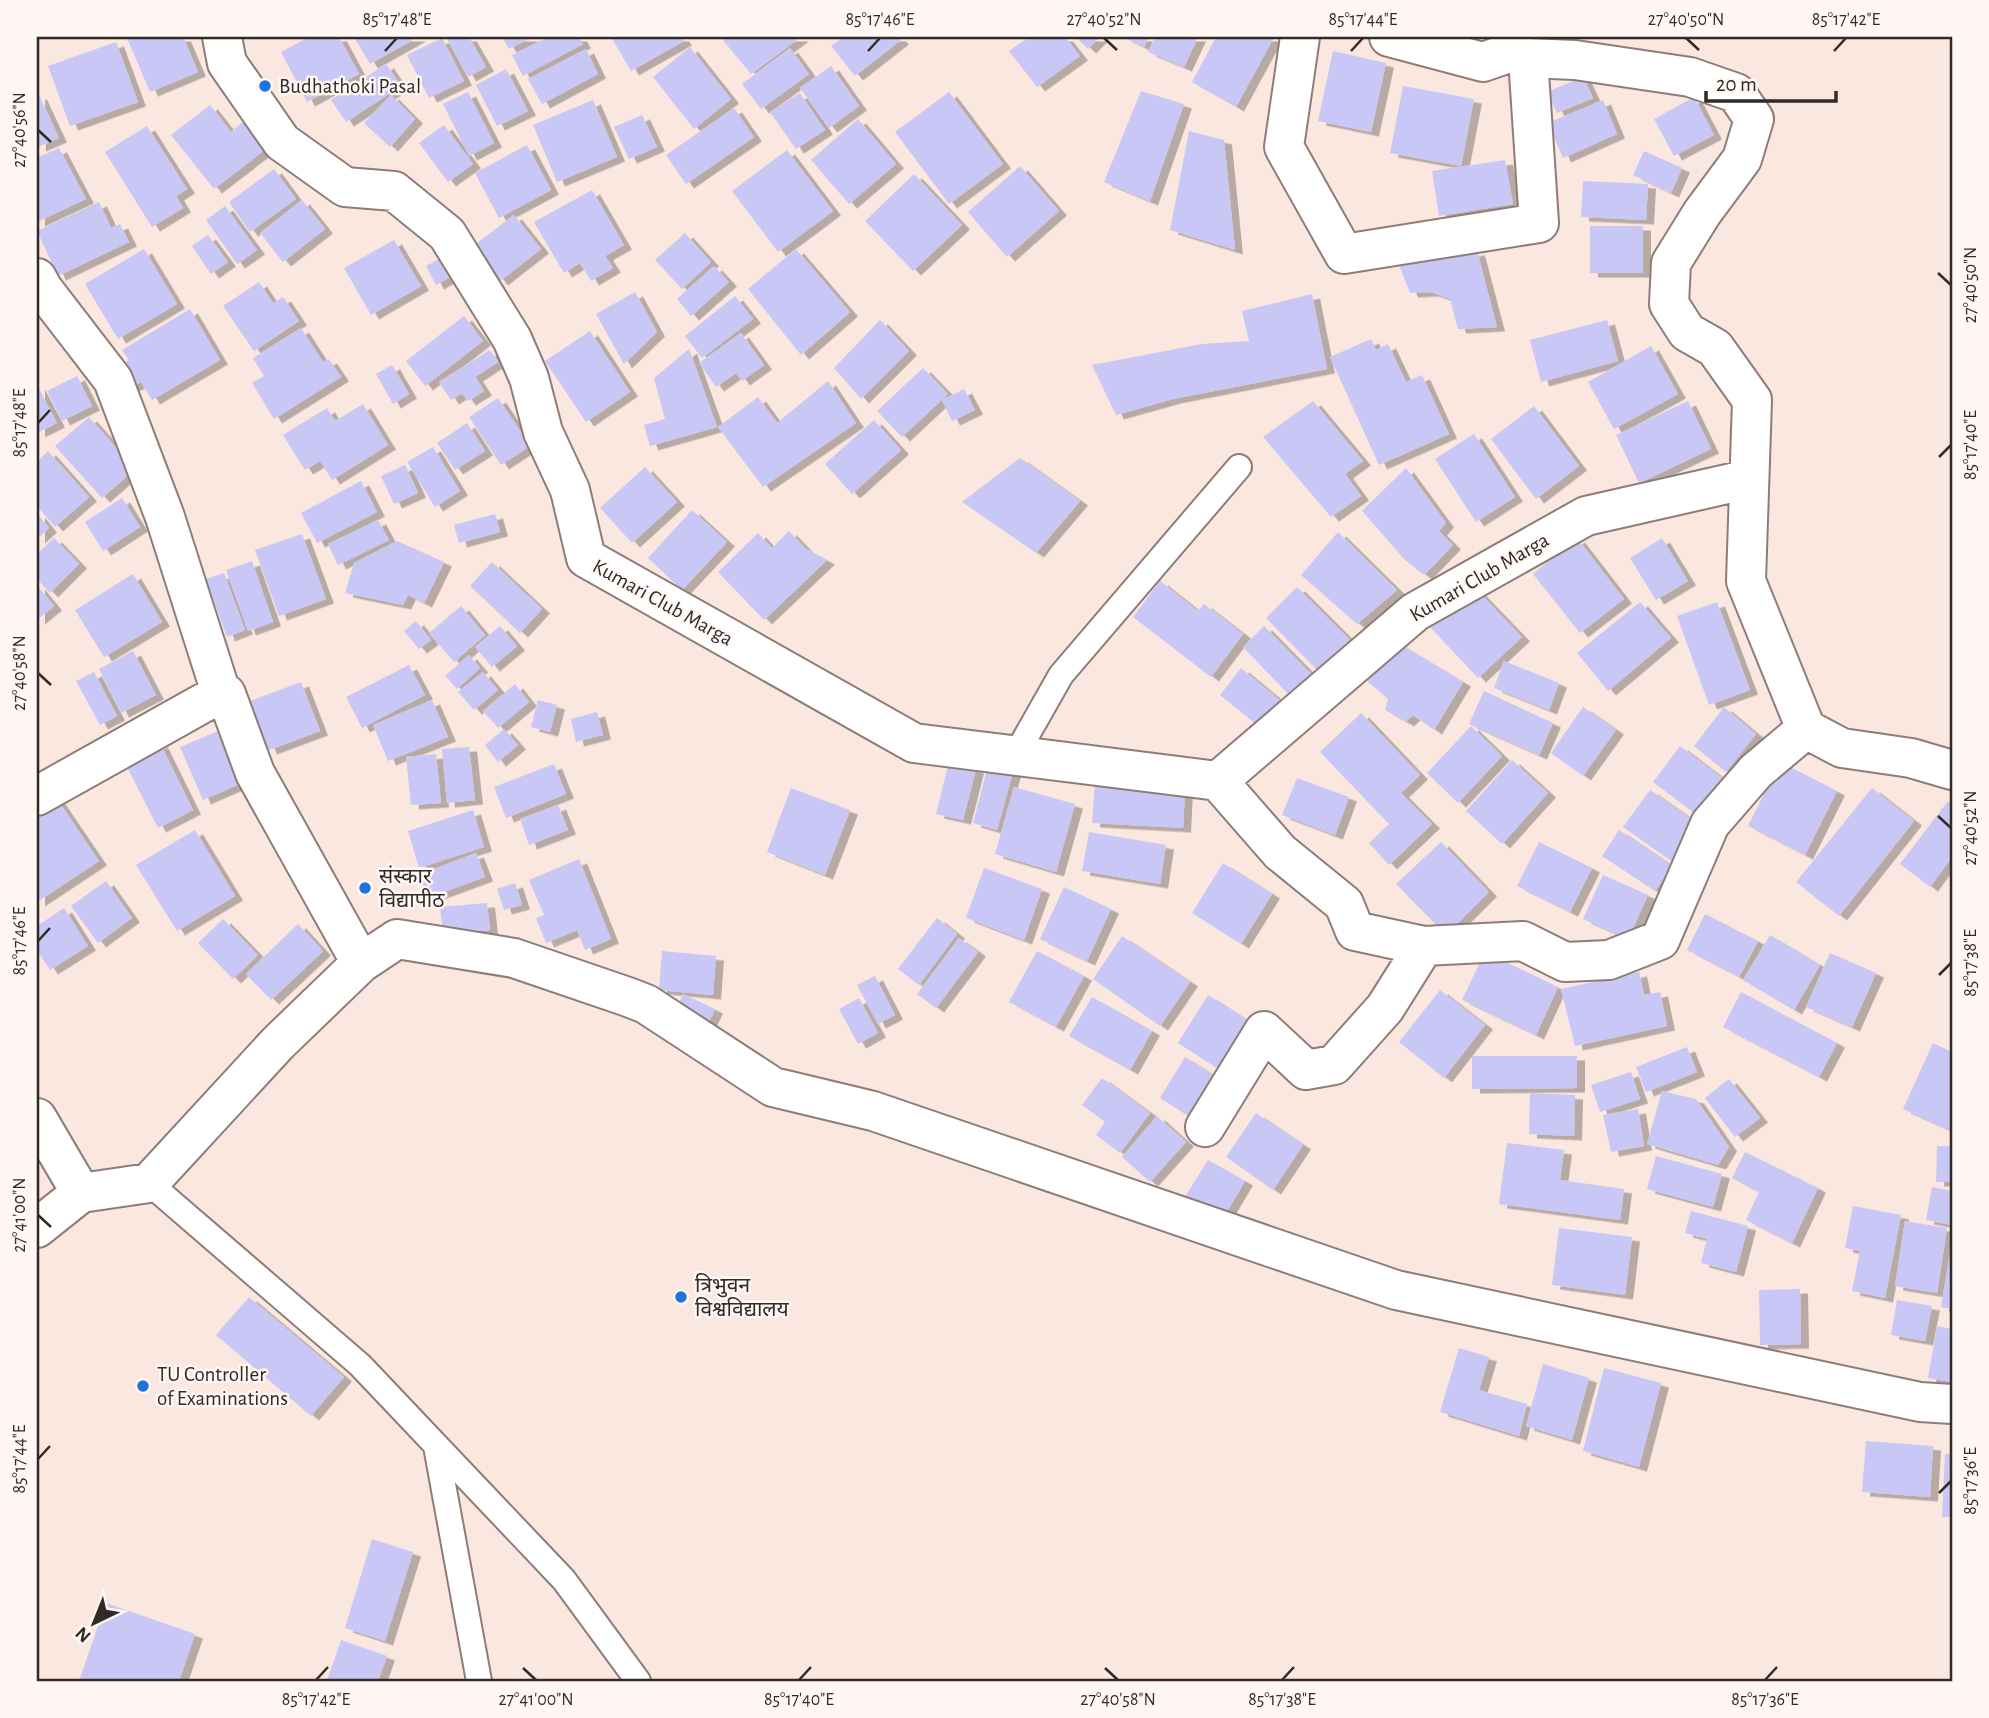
<svg xmlns="http://www.w3.org/2000/svg" width="1989" height="1718" font-family="'Alegreya Sans','Noto Sans Devanagari',sans-serif">
<style>
.building{fill:#c9c7f5;filter:url(#shadow)}
.lines{fill:none;stroke-linecap:round;stroke-linejoin:round}
.lane-casing{stroke:#8e7d76;stroke-width:28}
.street-casing{stroke:#8e7d76;stroke-width:42}
.lane{stroke:#fff;stroke-width:24}
.street{stroke:#fff;stroke-width:38}
.ticks{fill:none;stroke:#312a27;stroke-width:2.5}
.poi-dot{fill:#2072dd;stroke:#fff7f4;stroke-width:2.5}
.labels{text-anchor:middle;stroke-width:5;stroke-linejoin:round;paint-order:stroke}
.poi-label{font-size:21px;fill:#312a27;stroke:#fff7f4;text-anchor:start}
.street-label{font-size:21px;fill:#312a27;stroke:#fff7f4}
.neatline{fill:none;stroke:#312a27;stroke-width:2.5}
.ticks-label{font-size:18px;text-anchor:middle;fill:#312a27}
</style>
<defs>
<filter id="shadow"><feDropShadow dx="8" dy="4.5" stdDeviation="0" flood-color="#0004"/></filter>
</defs>
<rect width="100%" height="100%" fill="#fae7df"/>
<path class="building" d="M 130,37 L 183,37 L 198,72 L 150,92 L 127,38 Z
M 309,37 L 339,37 L 359,74 L 307,102 L 281,52 Z
M 354,37 L 418,37 L 370,64 Z
M 446,37 L 469,37 L 486,67 L 468,77 Z
M 502,37 L 532,37 L 509,49 Z
M 548,37 L 579,37 L 583,44 L 523,76 L 512,55 Z
M 611,37 L 681,37 L 684,41 L 631,71 Z
M 724,37 L 801,37 L 751,74 L 722,39 Z
M 843,37 L 898,37 L 901,40 L 855,76 L 831,46 Z
M 1029,37 L 1065,37 L 1080,56 L 1037,87 L 1009,51 Z
M 1076,37 L 1100,37 L 1088,49 Z
M 1123,37 L 1149,37 L 1144,47 Z
M 1155,37 L 1198,37 L 1184,67 L 1148,52 Z
M 1216,37 L 1274,37 L 1236,107 L 1192,82 Z
M 442,38 L 464,81 L 429,98 L 407,55 Z
M 116,42 L 138,102 L 70,126 L 48,66 Z
M 690,47 L 731,99 L 694,129 L 653,77 Z
M 790,48 L 809,74 L 761,109 L 742,84 Z
M 586,49 L 598,74 L 542,104 L 528,79 Z
M 1333,51 L 1386,63 L 1371,132 L 1318,121 Z
M 386,64 L 401,86 L 346,122 L 331,100 Z
M 831,66 L 859,106 L 829,128 L 800,88 Z
M 506,69 L 528,111 L 497,126 L 476,85 Z
M 1583,77 L 1593,98 L 1557,113 L 1547,92 Z
M 1403,86 L 1474,99 L 1461,166 L 1390,153 Z
M 1141,91 L 1184,104 L 1150,201 L 1104,182 Z
M 468,92 L 494,143 L 469,156 L 443,104 Z
M 949,92 L 1003,164 L 949,204 L 895,132 Z
M 800,93 L 825,130 L 796,149 L 770,112 Z
M 39,95 L 59,138 L 38,147 L 37,96 Z
M 391,95 L 415,119 L 390,147 L 364,123 Z
M 1694,97 L 1714,135 L 1674,156 L 1654,119 Z
M 593,100 L 617,157 L 557,182 L 533,125 Z
M 1603,100 L 1617,134 L 1563,158 L 1548,123 Z
M 210,105 L 231,132 L 252,114 L 275,142 L 214,189 L 171,135 Z
M 734,108 L 754,137 L 686,184 L 666,155 Z
M 642,115 L 657,147 L 629,159 L 614,127 Z
M 858,119 L 896,164 L 849,204 L 811,160 Z
M 444,125 L 473,164 L 448,182 L 419,143 Z
M 147,126 L 187,189 L 176,196 L 183,208 L 152,227 L 105,152 Z
M 1189,131 L 1224,140 L 1235,250 L 1170,230 Z
M 527,145 L 551,190 L 499,218 L 475,173 Z
M 59,148 L 86,199 L 37,222 L 37,158 Z
M 787,150 L 833,211 L 778,252 L 732,191 Z
M 1644,151 L 1682,168 L 1671,193 L 1633,175 Z
M 1505,160 L 1513,204 L 1439,216 L 1432,171 Z
M 1020,166 L 1059,211 L 1007,257 L 968,212 Z
M 274,169 L 296,199 L 250,232 L 229,202 Z
M 914,174 L 962,225 L 913,271 L 865,221 Z
M 1583,181 L 1648,184 L 1646,220 L 1581,217 Z
M 592,190 L 624,245 L 605,256 L 613,268 L 591,281 L 580,263 L 564,273 L 534,222 Z
M 302,200 L 325,229 L 283,262 L 260,233 Z
M 99,202 L 111,228 L 120,224 L 129,242 L 58,276 L 37,231 Z
M 225,206 L 257,250 L 237,264 L 206,220 Z
M 514,215 L 541,249 L 500,281 L 473,246 Z
M 1590,226 L 1643,226 L 1643,273 L 1590,273 Z
M 685,233 L 711,262 L 682,289 L 655,260 Z
M 208,235 L 228,262 L 211,274 L 192,246 Z
M 394,240 L 421,286 L 371,315 L 344,268 Z
M 144,249 L 177,304 L 118,339 L 85,284 Z
M 796,249 L 850,312 L 801,355 L 748,289 Z
M 1477,251 L 1497,327 L 1458,329 L 1450,299 L 1431,292 L 1410,293 L 1399,265 Z
M 441,258 L 450,277 L 436,285 L 426,266 Z
M 714,266 L 729,282 L 691,316 L 677,299 Z
M 259,282 L 273,303 L 283,297 L 299,321 L 254,351 L 223,306 Z
M 635,292 L 657,332 L 624,364 L 596,314 Z
M 1312,294 L 1327,369 L 1173,399 L 1116,415 L 1092,365 L 1202,344 L 1249,341 L 1242,311 Z
M 735,296 L 753,319 L 702,358 L 685,336 Z
M 190,309 L 220,360 L 152,400 L 141,382 L 131,387 L 119,366 L 129,360 L 122,350 Z
M 464,316 L 483,341 L 425,386 L 406,361 Z
M 880,320 L 909,351 L 861,399 L 834,368 Z
M 1607,320 L 1618,361 L 1541,382 L 1530,340 Z
M 301,328 L 323,362 L 329,359 L 341,377 L 274,419 L 252,383 L 264,376 L 253,358 Z
M 590,331 L 630,392 L 586,422 L 545,361 Z
M 741,333 L 764,365 L 742,381 L 736,373 L 716,387 L 699,363 Z
M 1371,339 L 1376,350 L 1388,344 L 1406,382 L 1422,375 L 1449,434 L 1379,465 L 1330,357 Z
M 1651,346 L 1678,394 L 1614,429 L 1588,382 Z
M 689,349 L 717,427 L 650,446 L 644,425 L 665,419 L 654,378 Z
M 490,350 L 498,362 L 475,377 L 484,391 L 468,401 L 462,393 L 451,400 L 439,382 Z
M 392,365 L 409,394 L 393,404 L 376,374 Z
M 923,368 L 948,394 L 902,437 L 877,411 Z
M 77,376 L 92,406 L 62,421 L 47,391 Z
M 828,381 L 856,423 L 763,487 L 718,427 L 758,397 L 777,423 Z
M 37,385 L 57,423 L 37,433 Z
M 964,389 L 975,410 L 952,421 L 942,400 Z
M 498,398 L 530,446 L 501,465 L 469,417 Z
M 1313,401 L 1363,461 L 1345,474 L 1361,496 L 1331,517 L 1263,437 Z
M 1688,401 L 1711,449 L 1639,483 L 1616,435 Z
M 363,404 L 388,445 L 332,480 L 320,461 L 305,470 L 283,435 L 327,408 L 335,421 Z
M 1534,406 L 1579,466 L 1536,499 L 1491,439 Z
M 89,417 L 135,469 L 102,498 L 55,446 Z
M 874,420 L 901,450 L 852,494 L 825,464 Z
M 467,423 L 485,451 L 455,470 L 437,443 Z
M 1474,434 L 1515,497 L 1476,522 L 1435,459 Z
M 433,447 L 460,491 L 435,507 L 407,462 Z
M 48,451 L 89,497 L 55,527 L 37,506 L 37,462 Z
M 1020,458 L 1080,501 L 1036,553 L 962,502 Z
M 405,465 L 418,493 L 394,504 L 381,476 Z
M 645,467 L 677,502 L 632,543 L 600,508 Z
M 1406,468 L 1446,523 L 1439,531 L 1453,545 L 1424,575 L 1405,560 L 1362,511 Z
M 361,481 L 377,512 L 317,543 L 301,513 Z
M 122,498 L 140,527 L 103,551 L 85,522 Z
M 692,510 L 727,542 L 682,590 L 648,558 Z
M 37,513 L 49,528 L 37,539 Z
M 495,514 L 500,532 L 459,543 L 454,525 Z
M 378,520 L 389,540 L 338,565 L 328,544 Z
M 789,531 L 806,549 L 827,560 L 764,620 L 718,572 L 758,533 L 772,548 Z
M 1338,532 L 1397,590 L 1357,624 L 1301,575 Z
M 302,534 L 326,599 L 279,616 L 255,550 Z
M 54,538 L 79,564 L 50,593 L 37,579 L 37,554 Z
M 1577,538 L 1624,599 L 1580,633 L 1533,574 Z
M 1662,538 L 1688,581 L 1656,600 L 1630,558 Z
M 397,541 L 444,562 L 424,603 L 408,595 L 403,605 L 345,593 L 354,563 Z
M 252,561 L 273,622 L 248,631 L 226,570 Z
M 492,562 L 542,609 L 520,633 L 470,586 Z
M 224,573 L 245,630 L 227,637 L 206,579 Z
M 133,574 L 162,622 L 104,657 L 75,610 Z
M 1160,581 L 1198,611 L 1204,604 L 1243,634 L 1211,677 L 1133,617 Z
M 37,585 L 54,606 L 37,620 Z
M 1473,586 L 1522,637 L 1478,678 L 1430,627 Z
M 1297,587 L 1351,641 L 1320,673 L 1266,618 Z
M 1640,602 L 1671,638 L 1608,691 L 1577,653 Z
M 1717,602 L 1750,690 L 1709,705 L 1677,616 Z
M 461,606 L 485,635 L 454,662 L 429,633 Z
M 416,621 L 431,640 L 419,649 L 404,631 Z
M 500,626 L 517,646 L 492,667 L 475,647 Z
M 1264,626 L 1316,679 L 1294,700 L 1243,647 Z
M 1398,643 L 1463,682 L 1434,730 L 1413,715 L 1406,722 L 1385,710 L 1388,699 L 1367,681 Z
M 133,651 L 156,695 L 121,713 L 99,669 Z
M 469,655 L 480,668 L 457,689 L 445,676 Z
M 1504,661 L 1559,683 L 1549,710 L 1494,688 Z
M 409,665 L 425,695 L 362,728 L 346,697 Z
M 1241,668 L 1288,707 L 1267,733 L 1220,695 Z
M 94,672 L 117,716 L 100,725 L 76,681 Z
M 483,672 L 498,690 L 474,710 L 458,692 Z
M 301,682 L 320,731 L 269,750 L 250,701 Z
M 515,684 L 529,702 L 498,728 L 483,711 Z
M 1484,691 L 1553,723 L 1539,755 L 1469,724 Z
M 432,700 L 448,737 L 388,761 L 373,725 Z
M 538,700 L 557,705 L 550,732 L 531,727 Z
M 1583,707 L 1616,730 L 1583,776 L 1551,753 Z
M 1724,707 L 1756,734 L 1726,772 L 1694,746 Z
M 597,712 L 603,735 L 576,742 L 571,719 Z
M 1361,713 L 1420,775 L 1401,793 L 1432,824 L 1389,865 L 1369,843 L 1389,824 L 1320,752 Z
M 1471,726 L 1502,756 L 1458,803 L 1427,773 Z
M 223,729 L 246,781 L 203,800 L 180,747 Z
M 504,729 L 518,745 L 498,762 L 485,745 Z
M 160,743 L 193,810 L 158,828 L 124,761 Z
M 1680,746 L 1726,781 L 1698,816 L 1653,782 Z
M 469,747 L 475,800 L 447,803 L 442,749 Z
M 436,754 L 441,803 L 411,805 L 406,757 Z
M 1512,760 L 1548,793 L 1502,844 L 1466,811 Z
M 949,762 L 976,769 L 963,820 L 936,814 Z
M 1780,762 L 1837,791 L 1805,855 L 1748,826 Z
M 554,764 L 566,794 L 506,818 L 494,787 Z
M 988,766 L 1013,772 L 997,830 L 973,823 Z
M 1297,778 L 1349,797 L 1335,835 L 1282,815 Z
M 1095,783 L 1185,788 L 1183,828 L 1092,823 Z
M 1014,787 L 1075,804 L 1056,872 L 995,854 Z
M 791,788 L 850,810 L 825,875 L 767,852 Z
M 1872,788 L 1914,821 L 1839,916 L 1796,882 Z
M 1650,790 L 1701,826 L 1674,863 L 1623,827 Z
M 57,799 L 99,861 L 37,902 L 37,813 Z
M 1948,801 L 1952,804 L 1952,857 L 1930,887 L 1900,864 Z
M 558,805 L 568,830 L 529,845 L 520,819 Z
M 473,810 L 484,847 L 419,868 L 408,831 Z
M 195,830 L 235,896 L 177,931 L 136,865 Z
M 1619,830 L 1672,866 L 1655,891 L 1602,856 Z
M 1089,832 L 1166,845 L 1160,884 L 1082,871 Z
M 1441,842 L 1489,892 L 1446,935 L 1396,884 Z
M 1539,842 L 1592,868 L 1570,912 L 1517,886 Z
M 476,853 L 485,877 L 428,898 L 418,875 Z
M 579,859 L 611,939 L 585,950 L 577,930 L 546,943 L 536,918 L 544,915 L 529,880 Z
M 1223,863 L 1272,894 L 1241,944 L 1192,913 Z
M 984,868 L 1042,889 L 1024,940 L 966,918 Z
M 1603,875 L 1648,895 L 1628,939 L 1583,919 Z
M 106,881 L 132,918 L 98,943 L 71,906 Z
M 515,883 L 522,905 L 504,910 L 497,889 Z
M 1064,887 L 1111,909 L 1087,961 L 1040,939 Z
M 487,903 L 490,930 L 443,935 L 440,907 Z
M 64,908 L 88,946 L 50,970 L 37,950 L 37,926 Z
M 1705,914 L 1758,941 L 1739,977 L 1687,950 Z
M 937,918 L 957,934 L 919,985 L 898,969 Z
M 223,919 L 258,955 L 233,979 L 198,943 Z
M 298,924 L 323,951 L 271,1000 L 246,974 Z
M 1770,935 L 1820,965 L 1794,1010 L 1743,980 Z
M 1122,936 L 1190,982 L 1160,1026 L 1093,979 Z
M 959,938 L 978,952 L 936,1008 L 917,994 Z
M 662,951 L 716,956 L 713,995 L 659,990 Z
M 1037,951 L 1084,976 L 1056,1027 L 1009,1002 Z
M 1485,952 L 1558,987 L 1536,1035 L 1462,1000 Z
M 1830,953 L 1876,973 L 1852,1027 L 1806,1007 Z
M 1639,972 L 1644,995 L 1660,992 L 1667,1026 L 1575,1046 L 1561,989 Z
M 875,976 L 895,1015 L 878,1024 L 857,985 Z
M 1440,990 L 1485,1025 L 1444,1078 L 1399,1042 Z
M 1741,992 L 1837,1043 L 1819,1077 L 1723,1027 Z
M 683,994 L 715,1009 L 708,1024 L 676,1010 Z
M 1208,995 L 1250,1022 L 1220,1070 L 1178,1043 Z
M 1092,997 L 1152,1031 L 1130,1070 L 1069,1036 Z
M 859,998 L 878,1033 L 858,1044 L 839,1009 Z
M 1933,1043 L 1952,1052 L 1952,1131 L 1903,1109 Z
M 1687,1047 L 1697,1072 L 1646,1092 L 1636,1067 Z
M 1472,1056 L 1577,1056 L 1577,1088 L 1472,1089 Z
M 1185,1057 L 1218,1078 L 1193,1119 L 1160,1098 Z
M 1631,1072 L 1640,1099 L 1600,1112 L 1591,1085 Z
M 1102,1078 L 1150,1113 L 1120,1153 L 1096,1135 L 1105,1122 L 1082,1105 Z
M 1729,1079 L 1760,1118 L 1735,1137 L 1705,1098 Z
M 1662,1091 L 1696,1099 L 1729,1147 L 1718,1165 L 1647,1144 Z
M 1530,1093 L 1575,1095 L 1574,1136 L 1529,1134 Z
M 1638,1109 L 1644,1146 L 1611,1152 L 1603,1115 Z
M 1256,1113 L 1303,1145 L 1273,1190 L 1226,1157 Z
M 1157,1116 L 1186,1142 L 1150,1182 L 1122,1157 Z
M 1507,1143 L 1564,1150 L 1560,1180 L 1624,1189 L 1620,1220 L 1499,1204 Z
M 1937,1146 L 1952,1146 L 1952,1182 L 1936,1182 Z
M 1745,1152 L 1818,1188 L 1792,1243 L 1746,1220 L 1759,1192 L 1732,1178 Z
M 1656,1156 L 1722,1174 L 1713,1207 L 1647,1189 Z
M 1208,1160 L 1245,1181 L 1222,1220 L 1185,1197 Z
M 1932,1187 L 1952,1191 L 1952,1225 L 1926,1220 Z
M 1853,1206 L 1901,1215 L 1885,1298 L 1852,1291 L 1860,1251 L 1845,1248 Z
M 1691,1211 L 1748,1226 L 1736,1272 L 1701,1263 L 1707,1239 L 1685,1233 Z
M 1905,1221 L 1947,1228 L 1937,1293 L 1895,1286 Z
M 1559,1228 L 1632,1237 L 1625,1295 L 1552,1285 Z
M 1951,1248 L 1952,1248 L 1952,1309 L 1941,1307 Z
M 1800,1289 L 1801,1344 L 1760,1345 L 1759,1290 Z
M 249,1297 L 344,1377 L 311,1416 L 216,1335 Z
M 1897,1300 L 1932,1306 L 1925,1341 L 1891,1335 Z
M 1937,1326 L 1952,1329 L 1952,1382 L 1928,1378 Z
M 1459,1348 L 1489,1357 L 1479,1390 L 1527,1404 L 1519,1436 L 1440,1412 Z
M 1543,1364 L 1589,1378 L 1572,1440 L 1526,1426 Z
M 1604,1368 L 1661,1383 L 1639,1467 L 1583,1451 Z
M 1866,1441 L 1933,1446 L 1930,1497 L 1862,1492 Z
M 1945,1454 L 1952,1454 L 1952,1517 L 1942,1517 Z
M 372,1539 L 413,1552 L 385,1641 L 345,1628 Z
M 106,1603 L 195,1634 L 179,1681 L 79,1681 Z
M 341,1640 L 387,1656 L 378,1681 L 327,1681 Z"/>
<g class="lines">
<g class="lane-casing">
<path id="lane" d="M 1015,756 L 1061,675 L 1239,467
M 149,1183 L 360,1365 L 564,1580 L 638,1681
M 436,1446 L 479,1681"/>
</g>
<g class="street-casing">
<path id="street" d="M 222,37 L 227,63 L 282,142 L 345,187 L 394,191 L 447,234 L 512,339 L 529,378 L 543,432 L 570,490 L 586,558 L 914,743 L 1218,781 L 1415,612 L 1586,516 L 1749,479
M 1300,37 L 1284,147 L 1344,254 L 1539,223 L 1528,58
M 1389,37 L 1483,62 L 1509,53 L 1513,37
M 1509,53 L 1528,58 L 1575,60 L 1690,77 L 1736,93 L 1754,119 L 1742,159 L 1702,213 L 1671,263 L 1669,304 L 1687,332 L 1715,348 L 1752,400 L 1746,581 L 1806,729 L 1842,748 L 1911,758 L 1952,770
M 37,278 L 43,289 L 113,380 L 165,517 L 221,693 L 37,796
M 221,693 L 226,694 L 255,773 L 361,963
M 1218,781 L 1280,852 L 1344,904 L 1355,931 L 1424,946 L 1523,941 L 1565,962 L 1609,960 L 1660,940 L 1710,824 L 1756,771 L 1806,729
M 37,1118 L 81,1193 L 149,1183 L 278,1043 L 361,963 L 397,939 L 514,958 L 628,997 L 646,1004 L 773,1087 L 873,1111 L 1396,1290 L 1920,1402 L 1952,1404
M 1205,1127 L 1264,1031 L 1306,1070 L 1334,1065 L 1385,1008 L 1424,946
M 37,1228 L 81,1193"/>
</g>
<use href="#lane" class="lane"/>
<use href="#street" class="street"/>
</g>
<path class="ticks" d="M 1104,38 L 1117,50M 1686,38 L 1699,50M 385,51 L 397,38M 868,51 L 880,38M 1351,51 L 1363,38M 1834,51 L 1846,38M 38,130 L 51,142M 1938,273 L 1951,285M 38,423 L 50,410M 1939,457 L 1951,445M 38,673 L 51,685M 1938,816 L 1951,828M 38,941 L 50,928M 1939,975 L 1951,963M 38,1215 L 51,1227M 38,1459 L 50,1446M 1939,1493 L 1951,1481M 523,1668 L 536,1680M 1105,1668 L 1118,1680M 316,1680 L 328,1667M 799,1680 L 811,1667M 1282,1680 L 1294,1667M 1765,1680 L 1777,1667"/>
<g class="poi-dot">
<circle cx="265" cy="86" r="7"/>
<circle cx="365" cy="888" r="7"/>
<circle cx="681" cy="1297" r="7"/>
<circle cx="143" cy="1386" r="7"/>
</g>
<g class="labels">
<g class="poi-label">
<text x="279" y="93">Budhathoki Pasal</text>
<text x="379" y="883">संस्कार<tspan x="379" dy="24">विद्यापीठ</tspan></text>
<text x="695" y="1292">त्रिभुवन<tspan x="695" dy="24">विश्वविद्यालय</tspan></text>
<text x="157" y="1381">TU Controller<tspan x="157" dy="24">of Examinations</tspan></text>
</g>
<g class="street-label">
<text transform="translate(1479 577) rotate(-30)" y="7">Kumari Club Marga</text>
<text transform="translate(663 602) rotate(29)" y="7">Kumari Club Marga</text>
</g>
</g>
<rect width="1989" height="1718" fill="none" stroke="#fff7f4" stroke-width="77"/>
<g transform="translate(94 1623) rotate(223)" stroke="#fff7f4" stroke-width="5" paint-order="stroke">
<path d="M0-5L12 26L0 18L-12 26Z" fill="#312a27"/>
<text y="-10" font-size="19" font-weight="bold" text-anchor="middle" fill="#312a27">N</text>
</g>
<path d="M1706 91v10h130v-10" fill="none" stroke="#312a27" stroke-width="3.5"/>
<text x="1716" y="91" font-size="21" fill="#312a27" stroke="#fff7f4" stroke-width="5" paint-order="stroke">20 m</text>
<rect x="38" y="38" width="1913" height="1642" class="neatline"/>
<g class="ticks-label">
<text x="397" y="25">85°17'48"E</text>
<text x="880" y="25">85°17'46"E</text>
<text x="1104" y="25">27°40'52"N</text>
<text x="1363" y="25">85°17'44"E</text>
<text x="1686" y="25">27°40'50"N</text>
<text x="1846" y="25">85°17'42"E</text>
<text transform="translate(19 130) rotate(-90)" y="6">27°40'56"N</text>
<text transform="translate(1970 285) rotate(-90)" y="6">27°40'50"N</text>
<text transform="translate(19 423) rotate(-90)" y="6">85°17'48"E</text>
<text transform="translate(1970 445) rotate(-90)" y="6">85°17'40"E</text>
<text transform="translate(19 673) rotate(-90)" y="6">27°40'58"N</text>
<text transform="translate(1970 828) rotate(-90)" y="6">27°40'52"N</text>
<text transform="translate(19 941) rotate(-90)" y="6">85°17'46"E</text>
<text transform="translate(1970 963) rotate(-90)" y="6">85°17'38"E</text>
<text transform="translate(19 1215) rotate(-90)" y="6">27°41'00"N</text>
<text transform="translate(19 1459) rotate(-90)" y="6">85°17'44"E</text>
<text transform="translate(1970 1481) rotate(-90)" y="6">85°17'36"E</text>
<text x="316" y="1705">85°17'42"E</text>
<text x="536" y="1705">27°41'00"N</text>
<text x="799" y="1705">85°17'40"E</text>
<text x="1118" y="1705">27°40'58"N</text>
<text x="1282" y="1705">85°17'38"E</text>
<text x="1765" y="1705">85°17'36"E</text>
</g>
</svg>
